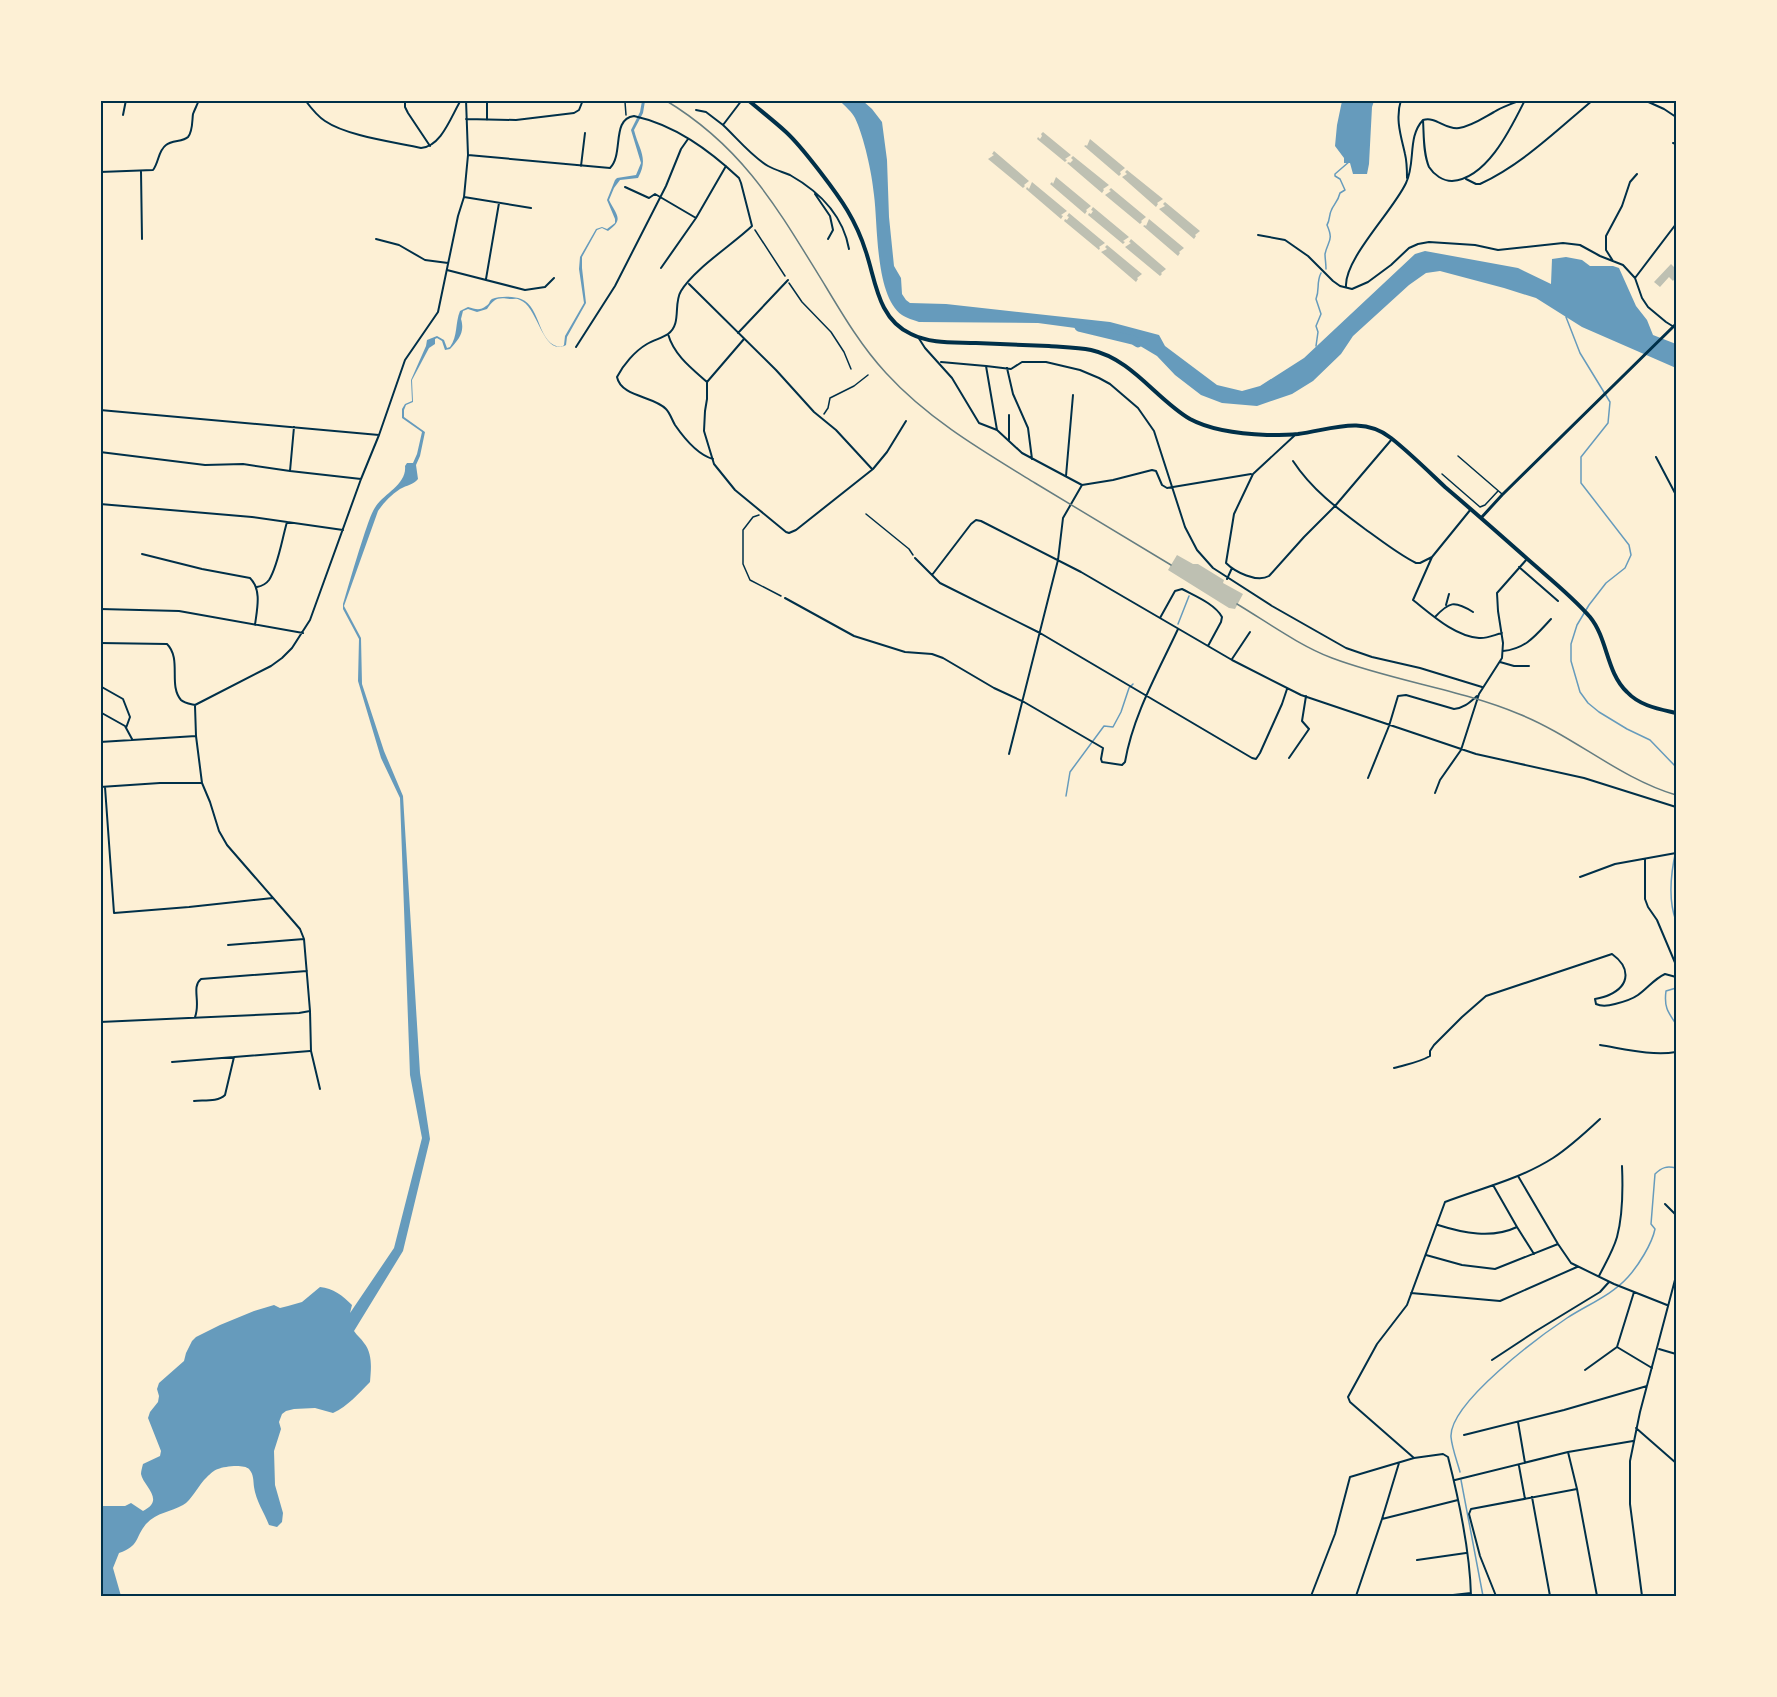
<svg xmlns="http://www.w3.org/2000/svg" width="1777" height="1697" font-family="Quicksand,sans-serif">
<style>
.water{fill:#669bbc}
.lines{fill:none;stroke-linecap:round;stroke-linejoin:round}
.stream{stroke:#669bbc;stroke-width:1.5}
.river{stroke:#669bbc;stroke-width:9}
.building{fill:#bec0b2}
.path{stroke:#003049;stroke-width:1.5}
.service{stroke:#003049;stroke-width:1.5}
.minor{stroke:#003049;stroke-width:2}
.secondary{stroke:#003049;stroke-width:3}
.primary{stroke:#003049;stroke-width:4}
.rail{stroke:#657d81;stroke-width:1.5}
.neatline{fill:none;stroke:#003049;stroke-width:2}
</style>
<rect width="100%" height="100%" fill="#fdf0d5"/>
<path class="water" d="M 642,101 L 645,101 L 643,113 L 634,130 C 639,150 649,158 638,178 L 620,180 L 614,188 L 609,200 C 617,216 624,219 608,231 L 602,228 L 597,230 L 582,257 L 582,268 L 586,303 L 567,337 L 566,345 C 543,358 538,306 520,300 C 517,298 514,299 510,299 C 497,297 494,299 487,309 L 477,312 L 468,309 L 463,311 L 461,319 C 465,332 459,339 450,349 L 445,350 L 442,341 L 437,338 L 435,339 L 435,344 L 429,348 L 412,380 L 413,402 L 406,405 L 404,410 L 404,417 L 425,432 L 420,456 L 416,465 L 418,479 C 413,485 407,485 400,489 C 391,495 384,502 378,511 L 344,606 L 361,638 L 362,684 L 384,751 L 403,796 L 420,1073 L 430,1139 L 403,1251 L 354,1331 C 357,1336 361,1338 364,1343 C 373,1354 371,1369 370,1382 C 358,1394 348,1406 333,1413 L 315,1408 L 294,1409 L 286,1411 L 282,1414 L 279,1422 L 281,1429 L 274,1451 L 275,1485 L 283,1513 L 282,1522 L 277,1527 L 269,1525 C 264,1512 256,1501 254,1487 C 253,1480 254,1475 249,1469 C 244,1464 225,1466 218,1469 C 214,1470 210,1474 207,1477 C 199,1484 191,1501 183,1505 C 171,1512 157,1512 146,1524 C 135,1537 140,1546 119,1553 L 113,1568 L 121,1596 L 101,1596 L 100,1506 L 125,1506 L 131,1503 L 143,1511 C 166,1500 143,1486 141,1474 C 141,1471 142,1468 143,1464 L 160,1456 L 161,1451 L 148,1418 L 150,1412 L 158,1402 L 159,1396 L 157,1389 L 159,1383 L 184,1361 L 186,1353 L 192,1341 L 196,1337 L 220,1325 L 254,1311 L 274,1305 L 280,1308 L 288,1306 L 302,1302 L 320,1287 C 333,1288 343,1296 352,1305 L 350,1313 L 394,1248 L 422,1138 L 410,1075 L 400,798 L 381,758 L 358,681 L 359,639 L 343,609 L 343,604 C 350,580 357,556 365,532 C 368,524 371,513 376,506 C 385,493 407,484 405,466 L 407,463 L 413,463 L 417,454 L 422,432 L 402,418 L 402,409 L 405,404 L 412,401 L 411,380 L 426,346 L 427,340 L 437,336 L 444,340 L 447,348 L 450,347 C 458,336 455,323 460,311 L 468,307 C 475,309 480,311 486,306 C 491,303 488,302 492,299 C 499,296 514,296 521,299 C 542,307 537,346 562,347 L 564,345 L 565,336 L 584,303 L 579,269 L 580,257 L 596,229 L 602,227 L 607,229 L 615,223 L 615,219 L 607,200 L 615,180 L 617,178 L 636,175 L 641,163 L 631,130 L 640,112 Z
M 840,101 L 863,101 L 872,109 L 882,122 L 887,160 L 889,217 L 894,266 L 901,278 L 902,294 L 906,300 L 910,303 L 946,304 L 1110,322 L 1159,335 L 1165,346 L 1217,385 L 1242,391 L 1260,386 L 1304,358 L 1415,254 L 1425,251 L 1518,268 L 1551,284 L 1552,259 L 1566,257 L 1582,260 L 1590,266 L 1613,266 L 1619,268 L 1636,306 L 1647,320 L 1653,335 L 1676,344 L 1676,368 L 1582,327 L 1536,298 L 1504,288 L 1440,271 L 1426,273 L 1409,285 L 1353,336 L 1341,354 L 1313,381 L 1292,394 L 1257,406 L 1222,403 L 1201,395 L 1175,375 L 1157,356 L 1120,334 L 1038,323 L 919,322 C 914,320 906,318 902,315 C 875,296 878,225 874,195 C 872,173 864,137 855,118 C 852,112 845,106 840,101 Z
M 1342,101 L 1374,101 L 1372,107 L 1369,164 L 1367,174 L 1353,174 L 1350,163 L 1344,163 L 1344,158 L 1335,146 L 1337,125 Z"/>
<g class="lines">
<path class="stream" d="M 1326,269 C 1326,264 1325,258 1325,254 C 1328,240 1334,241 1327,225 C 1330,220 1329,215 1331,211 C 1333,205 1338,202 1340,193 L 1345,190 L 1340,179 L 1335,176 L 1335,174 L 1350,161
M 1566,317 L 1580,353 L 1610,402 L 1608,423 L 1581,457 L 1581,483 L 1629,545 L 1631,555 L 1625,568 L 1606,583 L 1589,605 L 1577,625 L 1571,644 L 1571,661 L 1580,692 L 1588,703 L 1599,712 L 1627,729 L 1650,740 L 1676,767
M 1316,346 L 1318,332 L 1316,326 L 1321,314 L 1316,299 C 1320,289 1316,283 1321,273
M 1178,624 L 1189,596
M 1066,796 L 1070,772 L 1104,726 L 1113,727 L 1121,712 L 1129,688 L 1133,684
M 1676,850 C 1671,872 1668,900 1676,921
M 1676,988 L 1666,991 C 1664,1006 1667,1011 1676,1024
M 1460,1472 C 1457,1461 1452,1448 1451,1437 C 1449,1403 1540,1336 1567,1318 C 1587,1305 1612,1295 1628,1277 C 1638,1266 1652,1244 1655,1229 L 1651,1224 L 1655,1174 C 1662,1167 1667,1166 1676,1168
M 1461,1480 L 1483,1596"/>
<path class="river" d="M 1079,327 L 1133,340 L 1138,343"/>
</g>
<path class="building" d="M 1043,132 L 1071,155 L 1065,159 L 1067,160 L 1065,162 L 1037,139 L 1038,137 L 1040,139 L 1042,136 L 1041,134 Z
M 1090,139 L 1125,168 L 1120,172 L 1121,174 L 1119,176 L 1084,146 L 1086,145 L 1087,146 Z
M 994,151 L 1029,181 L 1024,185 L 1025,186 L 1023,188 L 988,159 L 994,155 L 992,154 Z
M 1073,156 L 1109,185 L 1103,189 L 1104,190 L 1102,193 L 1067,163 L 1069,162 L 1070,163 L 1073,160 L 1071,158 Z
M 1127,170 L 1163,199 L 1157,203 L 1158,204 L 1156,207 L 1122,177 L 1127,174 L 1125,172 Z
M 1056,177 L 1091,206 L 1086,210 L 1087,211 L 1085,214 L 1050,184 L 1052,182 L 1053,184 Z
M 1032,182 L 1067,211 L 1061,215 L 1063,216 L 1061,219 L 1026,189 L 1027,187 L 1029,189 Z
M 1111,188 L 1146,217 L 1141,221 L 1142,222 L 1140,224 L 1105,195 L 1111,191 L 1109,190 Z
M 1165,202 L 1200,231 L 1195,235 L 1196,236 L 1194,239 L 1159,209 L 1165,206 L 1163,204 Z
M 1093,207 L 1129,237 L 1123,241 L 1125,242 L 1123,244 L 1088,215 L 1089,213 L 1091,214 L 1093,211 L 1091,210 Z
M 1069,213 L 1105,243 L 1099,247 L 1100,248 L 1099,250 L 1064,221 L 1065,219 L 1067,220 L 1069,217 L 1067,216 Z
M 1149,219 L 1184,248 L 1179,252 L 1180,253 L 1178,256 L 1143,226 L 1145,225 L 1146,226 Z
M 1131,239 L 1166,269 L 1161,273 L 1162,274 L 1160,276 L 1125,247 L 1131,243 L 1129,242 Z
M 1107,245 L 1142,274 L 1137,278 L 1138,279 L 1136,282 L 1101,252 L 1107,249 L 1105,247 Z
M 1671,264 L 1676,269 L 1676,277 L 1673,281 L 1669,277 L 1660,287 L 1654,282 Z
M 1177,555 L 1193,564 L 1198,564 L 1224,580 L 1223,583 L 1243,594 L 1235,609 L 1229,608 L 1168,570 Z"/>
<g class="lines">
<path class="path" d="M 625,102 L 626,115
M 755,230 L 785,276
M 789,283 L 802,302 L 831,332 L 844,352 L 851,369
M 824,414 L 828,408 L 830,398 L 854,386 L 868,375
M 866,514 L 909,549 L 913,555
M 759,515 L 753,517 L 743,530 L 743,564 L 750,580 L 781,596"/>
<path class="service" d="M 1458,456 L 1502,494
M 1442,474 L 1480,507 L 1485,505 L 1498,491"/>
<path class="minor" d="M 305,100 C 311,108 317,116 325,121 C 347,136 394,142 421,148 C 442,146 451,116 461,100
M 405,100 L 405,107 L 408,113 L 430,146
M 1401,100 C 1395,119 1401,136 1405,154 C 1407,162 1407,170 1407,178
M 1644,100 L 1664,109 L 1676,117
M 696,110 L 706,112 L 723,125 L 742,100
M 123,115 L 126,100
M 466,119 L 516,120 L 574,113 L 579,110 L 583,100
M 487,120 L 487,100
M 1423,120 C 1424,135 1423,153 1429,167 C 1434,175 1443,181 1452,181 C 1487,179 1511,128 1525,100
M 723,125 C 737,138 751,156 768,166 C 775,170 783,172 790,175 C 820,192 843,215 849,249
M 1673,143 L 1676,144
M 468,155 L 610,168 C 624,154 611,119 634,116 C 675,125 709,150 739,178 L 741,183 L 752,226 C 732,245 694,269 681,291 C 673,304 682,324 668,334 C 662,338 654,340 647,344 C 635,351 623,365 617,377 C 621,397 654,396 666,409 C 670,413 672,420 675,425 C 684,438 698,455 713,459
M 581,166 L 585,133
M 141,171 L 142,239
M 100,172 L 153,170 C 159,162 158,151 166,145 C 172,140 183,142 188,137 C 193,131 192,120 193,114 C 195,109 197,105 199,100
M 1466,179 L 1476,184 L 1480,184 C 1523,164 1557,130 1593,100
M 625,187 L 649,198 L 655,194 L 696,218
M 815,194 L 830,216 L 833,230 L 828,239
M 464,197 L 531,208
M 1258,235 L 1285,240 L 1308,256 L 1333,281 L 1340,286 L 1352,289 L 1368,282 L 1391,265 L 1409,248 L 1418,244 L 1429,242 L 1475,245 L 1498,250 L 1563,243 L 1580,245 L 1600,256 L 1623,265 L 1635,278 L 1642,298 L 1648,307 L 1666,322 L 1674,327
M 376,239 L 399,245 L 425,260 L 448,263
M 1613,261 L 1606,250 L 1606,236 L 1622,206 L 1630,182 L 1637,174
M 661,268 L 696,218 L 726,166
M 447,270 L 525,290 L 545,287 L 554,278
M 1635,278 L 1676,224
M 486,279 L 499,203
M 689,284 L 776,370 L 814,412 L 836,430 L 872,469
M 1346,287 C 1344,259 1393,211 1406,183 C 1416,163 1407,137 1423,120 C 1436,116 1445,130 1459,128 C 1472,126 1483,118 1494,112 C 1502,107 1512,104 1520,100
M 738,333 L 788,280
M 668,334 C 674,355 691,368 707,382
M 918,337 L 925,348 L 952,378 L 979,423 L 997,430 L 1022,453 L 1082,485
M 744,339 L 707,382 L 707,399 L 705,411 L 704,431 L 714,464 L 735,490 L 786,532 L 789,533 L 796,530 L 873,469 L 887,452 L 906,421
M 576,347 L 615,286 L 666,186 L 681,149 L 688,139
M 941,362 L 986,366 L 997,430
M 986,366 L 1011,369 L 1022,362 L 1046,362 L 1080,370 L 1099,378 L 1110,384 L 1138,408 L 1154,431 L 1185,527 L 1197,550 L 1213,568 L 1272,606 L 1346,648 L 1372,657 L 1420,668 L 1482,687
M 1007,368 L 1013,394 L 1028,428 L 1032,459
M 100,410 L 379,435
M 1294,436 L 1253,474 L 1234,514 L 1226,563 C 1235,572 1257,583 1269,576 L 1304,537 L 1335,506 L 1392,439
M 1009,440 L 1009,415
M 100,452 L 205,465 L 243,464 L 290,471 L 361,479
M 1656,457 L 1676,495
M 1293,461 C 1312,490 1338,509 1365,529 C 1382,541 1398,554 1416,563 L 1420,563 L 1432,557
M 290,471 L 294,427
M 1066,476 L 1073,395
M 1082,485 L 1113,480 L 1152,470 L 1156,471 L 1162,485 L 1167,488 L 1251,474
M 100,504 L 252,517 L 343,530
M 1471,509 L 1432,557 L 1413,600 C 1431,614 1454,636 1479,638 C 1486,639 1494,635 1502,633
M 142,554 L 202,569 L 250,578 C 262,590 257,609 255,625
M 915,558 L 940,583 L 1040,633 L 1252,758 L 1256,759 L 1260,753 L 1282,704 L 1287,689
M 1519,567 L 1558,601
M 932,575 L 971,524 L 976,520 L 981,521 L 1081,572 L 1232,660 L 1301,695 L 1476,754 L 1584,778 L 1676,807
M 1227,579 L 1232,568
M 257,587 C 262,586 266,584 269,580 C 278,566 282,539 287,522
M 785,598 L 854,636 L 905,652 L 932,654 L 943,658 L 994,688 L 1024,702 L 1103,748 L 1101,759 L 1102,762 L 1122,765 L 1125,762 C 1133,715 1158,672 1178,629
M 1446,605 L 1449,594
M 100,609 L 179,611 L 303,633
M 1435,617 C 1449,602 1454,600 1473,612
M 1160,618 L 1175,591 L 1182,589 C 1195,596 1215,604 1222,617 L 1221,622 L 1208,646
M 100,643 L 167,644 C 182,659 168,685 181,700 C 184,703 191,704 195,705 L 271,666 L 282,658 L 292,648 L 310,620 L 361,479 L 379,435 L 405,360 L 438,312 L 458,216 L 464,197 L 468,155 L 466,100
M 1503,651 C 1526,649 1536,635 1551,619
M 1232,659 L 1250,632
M 1500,662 L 1514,666 L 1529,666
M 100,686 L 123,699 L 130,717 L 126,728
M 195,706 L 196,736 L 202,783 L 210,802 L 219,831 L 227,845 L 300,929 L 304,939 L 310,1011 L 311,1051 L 320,1089
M 100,712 L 125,726 L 132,739
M 100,742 L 196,736
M 1009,754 L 1058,560 L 1063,518 L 1082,485
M 1289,758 L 1309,729 L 1302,721 L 1306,696
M 1368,778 L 1389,726 L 1398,696 L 1406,695 L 1454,709 C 1464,708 1469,703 1477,696
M 100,787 L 160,783 L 202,783
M 105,787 L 114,913 L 189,907 L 273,898
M 1435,793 L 1440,780 L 1461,750 L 1479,694 L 1502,658 L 1503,643 L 1498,611 L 1497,593 L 1527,559
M 1645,859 L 1645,899 L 1648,907 L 1657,920 L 1676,965
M 1580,877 L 1615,864 L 1676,853
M 228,945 L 304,939
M 195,1017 C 201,1002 191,987 201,979 L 307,971
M 100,1022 L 299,1013 L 310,1011
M 1600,1045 C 1625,1049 1652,1056 1676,1052
M 172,1062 L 310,1051
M 1394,1068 C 1407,1064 1418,1063 1430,1056 L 1430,1051 L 1434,1045 L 1462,1017 L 1486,996 L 1612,954 C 1630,967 1631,985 1609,995 C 1605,997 1600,998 1595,999 L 1596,1004 C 1602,1007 1608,1006 1615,1004 C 1623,1002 1631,1000 1638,995 C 1648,988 1654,979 1665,974 L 1676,977
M 194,1101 C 204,1100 218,1102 225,1095 L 234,1057
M 1518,1176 L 1558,1244 L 1571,1263 L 1614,1284 L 1667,1305
M 1493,1185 L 1517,1227 L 1534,1254
M 1665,1204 L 1676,1215
M 1438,1225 C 1463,1233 1492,1239 1517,1227
M 1426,1255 L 1462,1265 L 1495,1269 L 1558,1244
M 1599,1276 C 1605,1264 1613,1251 1617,1237 C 1623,1215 1623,1189 1622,1166
M 1634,1292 L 1617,1347 L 1652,1368
M 1411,1293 L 1500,1301 L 1577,1267
M 1659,1349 L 1676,1354
M 1492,1360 L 1536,1331 L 1600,1292 L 1609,1282
M 1585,1370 L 1617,1347
M 1518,1422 L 1525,1463
M 1636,1428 L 1676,1463
M 1464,1435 L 1564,1410 L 1647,1386
M 1568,1452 L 1577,1489 L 1597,1596
M 1414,1458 L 1350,1402 L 1348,1397 L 1377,1344 L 1407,1305 L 1445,1202 C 1482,1188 1520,1179 1553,1158 C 1570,1147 1585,1133 1600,1119
M 1519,1466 L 1525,1499
M 1455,1480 L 1568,1452 L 1633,1441
M 1532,1497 L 1550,1596
M 1382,1519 L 1458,1500
M 1417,1560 L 1466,1553
M 1311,1596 L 1335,1534 L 1350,1477 L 1414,1458 L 1443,1454 L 1448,1457 C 1459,1500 1470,1553 1471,1596
M 1356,1596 L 1382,1519 L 1399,1463
M 1444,1596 L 1471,1593
M 1496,1596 L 1480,1556 L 1469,1514 L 1471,1509 L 1577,1489
M 1642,1596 L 1630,1504 L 1630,1461 L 1640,1412 L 1676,1276"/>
<path class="secondary" d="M 1481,518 L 1502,495 L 1676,324"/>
<path class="primary" d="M 748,100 C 761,111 774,121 786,132 C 799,144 810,159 821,173 C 841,199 856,220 866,252 C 876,282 878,319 911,334 C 931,344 954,342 976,343 C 1001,344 1025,345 1049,346 C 1063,347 1078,347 1091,350 C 1132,359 1156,399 1190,419 C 1212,431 1242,434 1267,435 C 1277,435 1288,435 1298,434 C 1330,430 1362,415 1391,438 C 1410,453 1427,470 1445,487 C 1471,509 1497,532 1523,555 C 1545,575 1570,594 1590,617 C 1608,639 1606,672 1627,692 C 1640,706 1659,709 1676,713"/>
<path class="rail" d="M 665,100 C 745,148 779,211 826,287 C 844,317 862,347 886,373 C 928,419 981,450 1035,483 C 1080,510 1125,537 1171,565
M 1237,604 C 1267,622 1300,646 1332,658 C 1393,681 1459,689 1519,714 C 1574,736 1619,778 1676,795"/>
</g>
<rect width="1777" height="1697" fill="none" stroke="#fdf0d5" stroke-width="204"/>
<rect x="102" y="102" width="1573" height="1493" class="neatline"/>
</svg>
